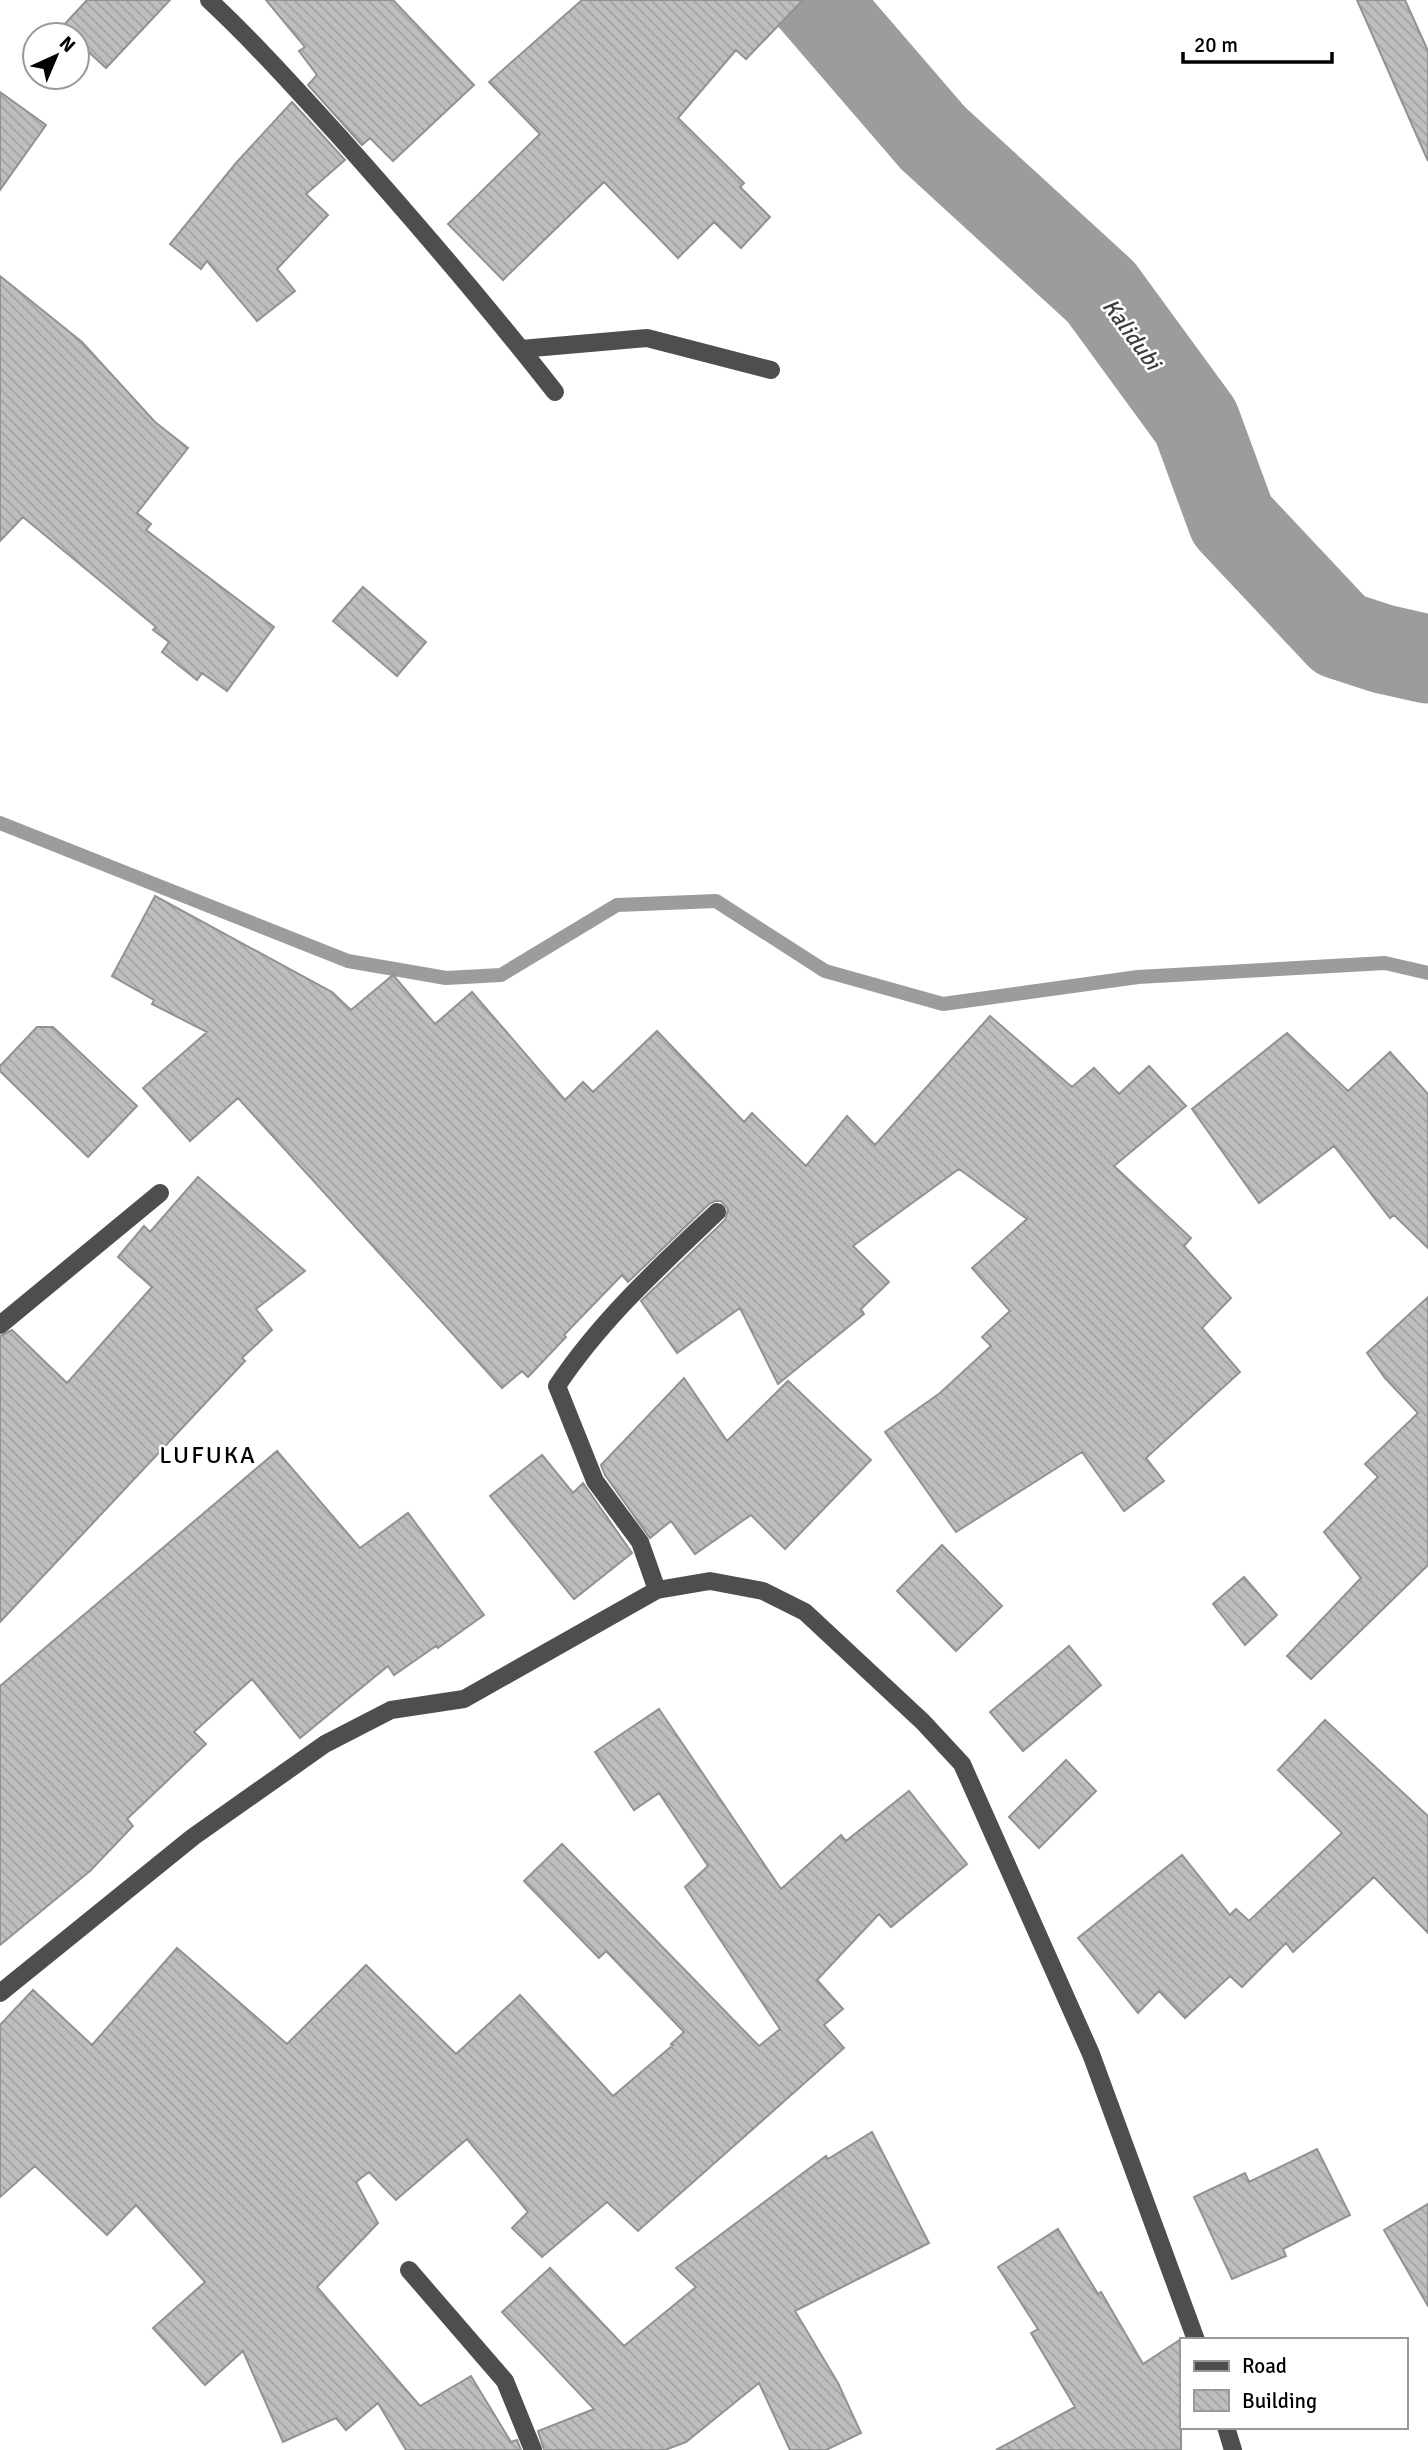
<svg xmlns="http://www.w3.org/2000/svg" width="1428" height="2450" font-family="Signika,sans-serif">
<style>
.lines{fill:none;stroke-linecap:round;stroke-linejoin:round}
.stream{stroke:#9c9c9c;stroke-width:14}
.river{stroke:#9c9c9c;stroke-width:89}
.building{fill:url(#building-back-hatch);stroke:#929292;stroke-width:2}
.minor{stroke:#4e4e4e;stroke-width:18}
.labels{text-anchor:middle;stroke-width:5;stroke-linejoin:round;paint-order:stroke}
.water-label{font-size:23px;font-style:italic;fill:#3d3d3d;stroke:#fff}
.quarter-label{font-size:24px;letter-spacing:2px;fill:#000;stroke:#fff}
</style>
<defs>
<pattern id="building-back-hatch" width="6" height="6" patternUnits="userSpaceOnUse" patternTransform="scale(1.75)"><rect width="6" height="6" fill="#bebebe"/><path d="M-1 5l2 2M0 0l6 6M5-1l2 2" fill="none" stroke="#a2a2a2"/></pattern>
</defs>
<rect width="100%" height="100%" fill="#fff"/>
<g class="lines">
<path class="stream" d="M 0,823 L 348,961 L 446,978 L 501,975 L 617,905 L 716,901 L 825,971 L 943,1004 L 1138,977 L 1385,963 L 1428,973"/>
<path class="river" d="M 814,0 L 933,138 L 1101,292 L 1196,422 L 1232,520 L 1340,635 L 1383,649 L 1428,659"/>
</g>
<path class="building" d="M 87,0 L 170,0 L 106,68 L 77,41 L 77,35 L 71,35 L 62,27 Z
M 266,0 L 393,0 L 474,85 L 393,161 L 370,138 L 362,145 L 308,85 L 317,75 L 299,51 L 305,47 Z
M 582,0 L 803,0 L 746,59 L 736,50 L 678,118 L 744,183 L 740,187 L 770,217 L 741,248 L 714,222 L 678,258 L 604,182 L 503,280 L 448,224 L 540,134 L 489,82 Z
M 1357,0 L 1405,0 L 1428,51 L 1428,161 Z
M 0,92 L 46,125 L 0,190 Z
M 292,102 L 345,160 L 306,194 L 328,215 L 277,269 L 295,291 L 257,321 L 207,261 L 201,269 L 170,244 L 236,163 Z
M 0,276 L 82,342 L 155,422 L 188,448 L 137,513 L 151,524 L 146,530 L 274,627 L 227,691 L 202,673 L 197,680 L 162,652 L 169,642 L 153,630 L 156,627 L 23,517 L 0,541 Z
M 363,587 L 426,642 L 397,676 L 333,621 Z
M 155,896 L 332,992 L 351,1010 L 393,975 L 435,1024 L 472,992 L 565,1100 L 583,1082 L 593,1092 L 657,1031 L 744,1122 L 752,1113 L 806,1166 L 847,1116 L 875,1145 L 990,1016 L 1072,1087 L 1094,1068 L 1119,1094 L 1149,1066 L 1186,1106 L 1114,1166 L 1191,1238 L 1184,1246 L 1231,1298 L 1202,1328 L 1240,1372 L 1146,1458 L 1164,1481 L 1124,1511 L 1082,1452 L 956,1532 L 885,1432 L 940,1393 L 991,1346 L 982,1337 L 1010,1311 L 972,1268 L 1027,1219 L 959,1169 L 853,1246 L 889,1282 L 861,1309 L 864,1314 L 778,1384 L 740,1308 L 677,1353 L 641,1301 L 725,1220 L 728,1209 L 721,1201 L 715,1201 L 709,1204 L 628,1282 L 622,1275 L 564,1335 L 566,1337 L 528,1377 L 522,1371 L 502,1388 L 238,1098 L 190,1141 L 143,1088 L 207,1032 L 152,1004 L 154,1000 L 112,976 Z
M 37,1027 L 53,1027 L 137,1106 L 88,1157 L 0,1071 L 0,1066 Z
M 1287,1033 L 1348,1091 L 1390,1052 L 1428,1094 L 1428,1248 L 1394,1215 L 1390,1218 L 1334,1146 L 1259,1203 L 1192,1109 Z
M 198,1177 L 305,1271 L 256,1309 L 272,1330 L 242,1358 L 245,1361 L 0,1622 L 0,1336 L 12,1330 L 67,1383 L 152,1287 L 118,1257 L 144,1226 L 150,1232 Z
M 1428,1297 L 1428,1565 L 1311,1679 L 1287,1656 L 1361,1578 L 1324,1532 L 1378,1477 L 1365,1464 L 1418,1413 L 1385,1378 L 1367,1353 Z
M 684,1378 L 727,1441 L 788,1381 L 871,1460 L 785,1549 L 751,1515 L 695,1554 L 671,1521 L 650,1538 L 605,1475 L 601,1465 Z
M 277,1451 L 360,1548 L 408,1513 L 484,1615 L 438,1648 L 436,1646 L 394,1675 L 388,1666 L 300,1738 L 252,1679 L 194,1732 L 206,1744 L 127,1819 L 133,1826 L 90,1871 L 0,1945 L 0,1686 Z
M 542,1455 L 573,1493 L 583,1483 L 632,1553 L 574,1599 L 490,1496 Z
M 942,1545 L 1002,1606 L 956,1651 L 897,1591 Z
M 1244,1577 L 1277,1615 L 1245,1645 L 1213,1604 Z
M 1069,1646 L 1101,1685 L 1023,1751 L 990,1712 Z
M 659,1709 L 781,1889 L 841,1835 L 846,1841 L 909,1791 L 967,1864 L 891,1927 L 879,1914 L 817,1980 L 843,2009 L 824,2025 L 844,2048 L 638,2231 L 607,2202 L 542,2257 L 512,2228 L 528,2212 L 467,2139 L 396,2200 L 369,2172 L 356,2182 L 378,2223 L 317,2287 L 420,2406 L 471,2376 L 511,2442 L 517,2440 L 521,2450 L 406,2450 L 378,2403 L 346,2430 L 336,2418 L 283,2442 L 243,2351 L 205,2385 L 153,2328 L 205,2282 L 136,2205 L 107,2235 L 35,2166 L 0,2197 L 0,2025 L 33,1990 L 92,2045 L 177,1948 L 287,2044 L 366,1965 L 456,2054 L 520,1995 L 613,2096 L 673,2045 L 671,2044 L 684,2032 L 606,1951 L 599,1958 L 524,1881 L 562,1844 L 759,2046 L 780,2029 L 685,1887 L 708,1866 L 659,1793 L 634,1810 L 595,1752 Z
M 1325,1720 L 1428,1816 L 1428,1933 L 1374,1877 L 1293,1952 L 1286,1943 L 1242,1987 L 1230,1976 L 1185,2018 L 1159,1991 L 1138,2013 L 1078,1938 L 1182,1855 L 1230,1915 L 1236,1909 L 1249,1921 L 1342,1833 L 1278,1770 Z
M 1066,1760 L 1096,1791 L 1039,1848 L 1009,1817 Z
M 872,2132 L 929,2243 L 795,2311 L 838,2383 L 861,2433 L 826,2450 L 790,2450 L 759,2383 L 686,2442 L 665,2450 L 544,2450 L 538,2431 L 594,2409 L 502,2312 L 550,2268 L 624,2346 L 696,2287 L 676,2268 L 826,2156 L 828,2159 Z
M 1317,2149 L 1350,2215 L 1283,2249 L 1286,2256 L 1232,2279 L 1194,2197 L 1245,2173 L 1249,2182 Z
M 1428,2204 L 1428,2306 L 1384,2230 Z
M 1058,2229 L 1098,2294 L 1101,2292 L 1143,2364 L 1181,2339 L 1181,2450 L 996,2450 L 1075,2407 L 1031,2333 L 1038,2329 L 998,2267 Z"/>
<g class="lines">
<path class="minor" d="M 209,0 C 255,43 296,89 338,135 C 413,219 486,304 555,392
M 521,349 L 647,338 L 771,370
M 0,1325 L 160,1193
M 657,1590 L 640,1542 L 595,1481 L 557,1386 C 601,1320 659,1267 717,1212
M 0,1993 L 193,1837 L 325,1744 L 391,1710 L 464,1699 L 657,1590 L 710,1581 L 763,1591 L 805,1612 L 923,1722 L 962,1764 L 1091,2054 L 1196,2340
M 409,2270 L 505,2381 L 533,2450
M 1226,2427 L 1233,2450"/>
</g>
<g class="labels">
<g class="water-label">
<text transform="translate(1132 334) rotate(54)" y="8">Kalidubi</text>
</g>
<g class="quarter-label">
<text x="208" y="1463">LUFUKA</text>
</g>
</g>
<rect x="1180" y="2338" width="228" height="91" fill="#ffffff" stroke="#999999" stroke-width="2"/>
<rect x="1194" y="2361" width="35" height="10" fill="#4e4e4e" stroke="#999999" stroke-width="2"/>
<text x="1242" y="2373" font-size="21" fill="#000000">Road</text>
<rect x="1194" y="2390" width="35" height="21" fill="url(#building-back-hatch)" stroke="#999999" stroke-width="2"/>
<text x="1242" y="2408" font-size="21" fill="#000000">Building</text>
<g transform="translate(56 56) rotate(44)"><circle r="33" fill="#ffffff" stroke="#999999" stroke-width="2"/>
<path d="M0-5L12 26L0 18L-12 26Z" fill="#000000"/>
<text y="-10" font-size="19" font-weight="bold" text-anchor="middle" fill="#000000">N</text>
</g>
<path d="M1183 52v10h149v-10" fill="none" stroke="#000000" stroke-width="3.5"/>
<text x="1194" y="52" font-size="21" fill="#000000" stroke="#ffffff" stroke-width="5" paint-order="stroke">20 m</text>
</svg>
